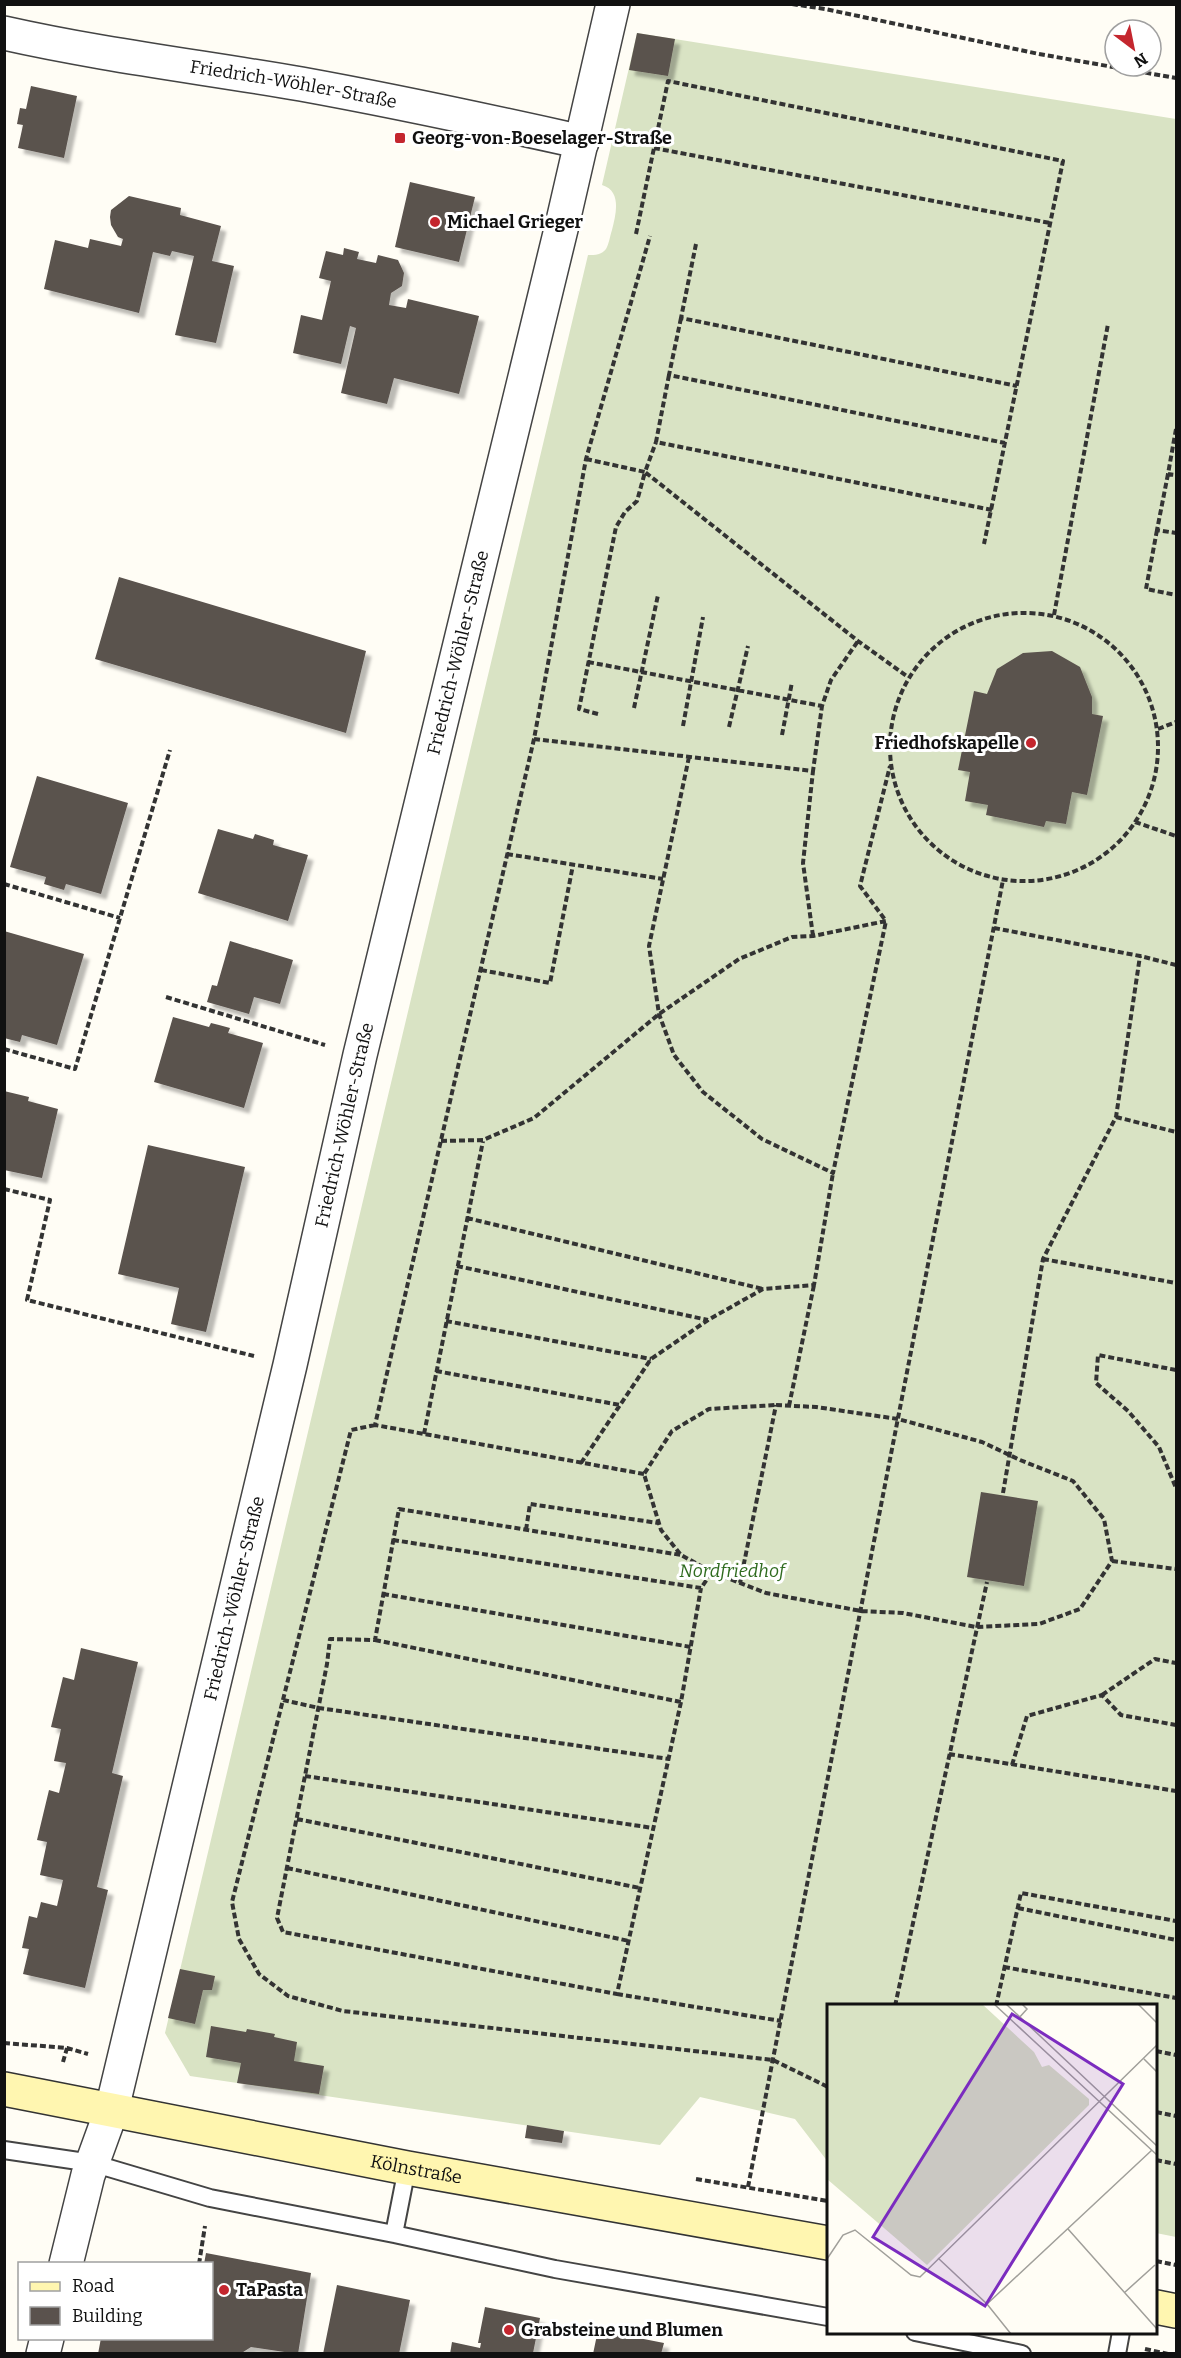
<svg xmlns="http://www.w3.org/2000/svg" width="1181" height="2358" font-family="Bitter,serif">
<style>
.cemetery{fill:#d9e3c4}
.building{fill:#5a524d;filter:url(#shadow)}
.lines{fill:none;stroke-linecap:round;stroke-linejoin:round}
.service-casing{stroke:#444;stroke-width:20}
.minor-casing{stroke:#444;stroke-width:36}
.secondary-casing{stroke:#333;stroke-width:36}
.path{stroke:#333;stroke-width:4;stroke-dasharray:6 3;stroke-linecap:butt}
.service{stroke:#fff;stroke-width:16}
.minor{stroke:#fff;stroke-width:33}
.secondary{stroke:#fff6b0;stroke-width:33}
.poi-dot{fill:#c4262e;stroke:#fff;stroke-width:2}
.labels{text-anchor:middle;stroke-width:6;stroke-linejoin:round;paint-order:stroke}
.street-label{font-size:18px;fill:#111;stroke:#fff}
.poi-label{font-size:18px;font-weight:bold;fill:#111;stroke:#fff;text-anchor:start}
.park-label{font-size:18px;font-style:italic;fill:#2f6b1f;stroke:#fff}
.inset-road{fill:none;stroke:#a09f9a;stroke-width:1.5}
.view{fill:#7b2cbf;fill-opacity:0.15;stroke:#7b2cbf;stroke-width:3}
.inset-edge{fill:none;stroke:#111;stroke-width:3}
</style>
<defs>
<filter id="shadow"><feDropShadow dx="5.5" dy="5.5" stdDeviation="1.5" flood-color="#0004"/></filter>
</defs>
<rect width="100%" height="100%" fill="#fffdf5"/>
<path class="cemetery" d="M 637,33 L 1176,119 L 1176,2237 L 1156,2233 L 1156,2006 L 828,2006 L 828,2162 L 795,2119 L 700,2097 L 660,2145 L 190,2076 L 165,2033 L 588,255 C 596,255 601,255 606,249 C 609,244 610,236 612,230 C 616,214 622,191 602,185 Z"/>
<path class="building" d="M 637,33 L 675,39 L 668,76 L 629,70 Z
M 31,86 L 77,96 L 64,158 L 18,148 L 23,125 L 17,124 L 20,108 L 26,109 Z
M 410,182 L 475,197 L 459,262 L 395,247 Z
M 129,196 L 181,208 L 180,215 L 221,226 L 212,261 L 234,266 L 216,343 L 175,335 L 194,256 L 172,251 L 170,256 L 153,252 L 139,313 L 44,289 L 55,240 L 88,248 L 90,239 L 121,246 L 123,239 L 118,237 L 111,225 L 110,217 L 111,210 Z
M 344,248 L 359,252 L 357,259 L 376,263 L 378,255 L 398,260 L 404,273 L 402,286 L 391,293 L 389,305 L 406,308 L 408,299 L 479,316 L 459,394 L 394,378 L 387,404 L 341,393 L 356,328 L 350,326 L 341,364 L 293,353 L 301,315 L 322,320 L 331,281 L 319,278 L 326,251 L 343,255 Z
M 119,577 L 366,651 L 346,733 L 95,659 Z
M 1052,651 L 1080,667 L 1092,697 L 1092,714 L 1103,716 L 1087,795 L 1072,792 L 1066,824 L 1046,821 L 1044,827 L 986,815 L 988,805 L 965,801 L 970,772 L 958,770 L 974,691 L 987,694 L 997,669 L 1023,653 Z
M 37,776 L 128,803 L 101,894 L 66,884 L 64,890 L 44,884 L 46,877 L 10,867 Z
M 218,829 L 253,839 L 255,834 L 274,840 L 273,845 L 308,855 L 288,921 L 198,893 Z
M 4,931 L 84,954 L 57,1045 L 22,1035 L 20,1042 L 4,1038 Z
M 230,941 L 293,960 L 280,1004 L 254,997 L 249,1014 L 207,1002 L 212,985 L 217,986 Z
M 173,1017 L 209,1027 L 211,1023 L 219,1025 L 230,1028 L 228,1033 L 263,1043 L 244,1108 L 154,1082 Z
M 4,1091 L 29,1097 L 28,1101 L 58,1109 L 42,1178 L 4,1170 Z
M 148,1145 L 245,1167 L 206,1332 L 171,1324 L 179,1288 L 118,1274 Z
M 981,1492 L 1038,1501 L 1024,1586 L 967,1577 Z
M 81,1648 L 138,1662 L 112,1773 L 123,1776 L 97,1887 L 108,1890 L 85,1988 L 23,1974 L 29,1949 L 22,1948 L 29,1916 L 37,1918 L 41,1902 L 57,1906 L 63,1880 L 40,1875 L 47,1842 L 37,1840 L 49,1790 L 59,1793 L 66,1763 L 54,1761 L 61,1729 L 51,1727 L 63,1677 L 74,1680 Z
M 180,1969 L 215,1976 L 212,1990 L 203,1990 L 195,2024 L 168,2018 Z
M 211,2026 L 246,2032 L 247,2029 L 275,2034 L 274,2037 L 297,2042 L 294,2061 L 324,2066 L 319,2094 L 237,2083 L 241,2063 L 206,2057 Z
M 527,2125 L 564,2131 L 562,2143 L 525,2138 Z
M 206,2253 L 311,2273 L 298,2354 L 251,2347 L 240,2354 L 98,2354 L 101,2338 L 212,2338 L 212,2264 L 204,2264 Z
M 337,2285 L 410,2300 L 399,2354 L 323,2354 Z
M 485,2307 L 540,2318 L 533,2353 L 450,2354 L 452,2342 L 480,2348 L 481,2343 L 478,2343 Z
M 598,2330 L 664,2343 L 661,2354 L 593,2354 Z"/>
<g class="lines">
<g class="service-casing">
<path id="service" d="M 4,2150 L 92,2163 L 210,2198 L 394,2234 L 555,2269 L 828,2317
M 394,2234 L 407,2168
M 915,2332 L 1022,2354
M 1117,2354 L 1121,2332"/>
</g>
<g class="minor-casing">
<g id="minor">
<path id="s1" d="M 4,33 C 102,55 202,67 301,84 C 395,101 488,121 582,142"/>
<path id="s2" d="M 66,2264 L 88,2175 L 112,2109 L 290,1365 L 360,1055 L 563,221 L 613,4"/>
<path d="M 43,2354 L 47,2338"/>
</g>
</g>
<g class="secondary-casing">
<g id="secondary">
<path id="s3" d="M 4,2089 L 407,2168 L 828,2243"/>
<path d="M 1156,2307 L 1176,2311"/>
</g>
</g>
<path class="path" d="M 792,4 L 825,9 L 1039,54 L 1176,78
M 654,148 L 1050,223
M 636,234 L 668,81 L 1063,161 L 984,544
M 696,244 L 681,318 L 1017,386
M 681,318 L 669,375 L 1005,443
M 669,375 L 656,442 L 992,510
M 1176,429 L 1168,474 L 1176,475
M 586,459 L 645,472 L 656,442
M 1168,474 L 1157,530 L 1176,533
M 1157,530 L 1146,589 L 1176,595
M890 747a134 134 0 1 1 268 0a134 134 0 1 1-268 0Z
M 1054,615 L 1108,324
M 588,662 L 822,706 L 831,680 L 858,641
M 634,708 L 658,595
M 598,714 L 579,709 L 616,527 L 625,512 L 637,501 L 645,472 L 858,641 L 908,677
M 683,726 L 703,617
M 729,727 L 748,646
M 1158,729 L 1176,722
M 782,735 L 792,682
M 534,739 L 813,771 L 822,706
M 689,757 L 649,946 L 659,1014 L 674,1055 L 703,1092 L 762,1139 L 833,1173 L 886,921
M 1135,822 L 1176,836
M 507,854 L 663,879
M 4,884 L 120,918
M 994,928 L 1140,956 L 1176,965
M 813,936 L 803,863 L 813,771
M 481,970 L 550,983 L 573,865
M 166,997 L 325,1045
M 4,1049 L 75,1069 L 170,750
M 1116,1117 L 1176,1132
M 441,1141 L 483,1140 L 534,1118 L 659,1014 L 739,959 L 792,937 L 813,936 L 886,921 L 860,886 L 890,766
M 4,1189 L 50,1200 L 27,1300 L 254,1356
M 467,1218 L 763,1289
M 1043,1259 L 1176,1283
M 457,1266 L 708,1320
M 446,1321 L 651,1359
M 1176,1370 L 1098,1355 L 1096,1383 L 1128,1411 L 1159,1447 L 1176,1488
M 436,1371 L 620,1405
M 776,1405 L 816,1407 L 898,1419 L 982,1442 L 1020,1460 L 1073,1481 L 1104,1519 L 1112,1561 L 1080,1609 L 1039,1624 L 976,1627 L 903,1613 L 861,1611 L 766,1593 L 712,1572 L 681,1555 L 661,1530 L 644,1474 L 672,1431 L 709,1409 Z
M 789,1406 L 814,1285
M 375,1425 L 351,1430 L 232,1902 L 239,1939 L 259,1974 L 288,1996 L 343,2011 L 773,2060 L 828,2087
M 424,1434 L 483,1141
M 581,1463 L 651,1359 L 708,1320 L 763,1289 L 814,1285 L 833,1173
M 644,1474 L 375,1425 L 534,739 L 586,459 L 650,236
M 1003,1493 L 1043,1259 L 1116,1117 L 1140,956
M 526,1530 L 530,1504 L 658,1523
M 393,1540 L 701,1588 L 712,1572
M 1112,1561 L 1176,1569
M 740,1583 L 776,1405
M 383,1594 L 691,1647
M 375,1640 L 681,1702 L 701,1588
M 1102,1695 L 1155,1659 L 1176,1663
M 283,1700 L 319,1708 L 669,1759
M 681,1702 L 617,1994 L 283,1932 L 277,1918 L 327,1664 L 330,1639 L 375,1640 L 399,1509 L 681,1555
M 949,1754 L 1176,1791
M 1012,1765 L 1027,1716 L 1102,1695 L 1121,1715 L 1176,1725
M 305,1776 L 653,1828
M 297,1819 L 640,1888
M 287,1868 L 629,1941
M 1018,1908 L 1176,1940
M 1004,1967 L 1176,1998
M 617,1994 L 781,2021
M 895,2006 L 987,1582
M 996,2006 L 1021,1893 L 1176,1921
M 4,2043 L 67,2048 L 88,2054
M 1156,2051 L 1176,2055
M 63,2062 L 67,2048
M 1156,2112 L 1176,2116
M 1156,2160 L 1176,2164
M 696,2179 L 828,2201
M 748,2187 L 1003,880
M 1156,2261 L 1176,2265
M 199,2264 L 205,2226
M 1145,2349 L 1168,2354"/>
<use href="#service" class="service"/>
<use href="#minor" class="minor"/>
<use href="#secondary" class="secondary"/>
</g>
<g class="poi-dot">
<rect x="394" y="132" width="12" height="12" rx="3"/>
<circle cx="435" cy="222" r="6"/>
<circle cx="1031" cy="743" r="6"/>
<circle cx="224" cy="2290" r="6"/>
<circle cx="509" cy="2330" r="6"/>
</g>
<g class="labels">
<g class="street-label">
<text dy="6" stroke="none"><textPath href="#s1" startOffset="294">Friedrich-Wöhler-Straße</textPath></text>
<text dy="6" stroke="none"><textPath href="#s2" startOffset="1659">Friedrich-Wöhler-Straße</textPath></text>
<text dy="6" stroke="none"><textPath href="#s2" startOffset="1173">Friedrich-Wöhler-Straße</textPath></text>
<text dy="6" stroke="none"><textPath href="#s2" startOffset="687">Friedrich-Wöhler-Straße</textPath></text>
<text dy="6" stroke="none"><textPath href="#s3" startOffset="420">Kölnstraße</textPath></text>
</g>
<g class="poi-label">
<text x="412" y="144">Georg-von-Boeselager-Straße</text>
<text x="447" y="228">Michael Grieger</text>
<text x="1019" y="749" text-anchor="end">Friedhofskapelle</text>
<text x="236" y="2296">TaPasta</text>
<text x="521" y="2336">Grabsteine und Blumen</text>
</g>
<g class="park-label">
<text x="732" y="1577">Nordfriedhof</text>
</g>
</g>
<g transform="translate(827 2004)">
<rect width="330" height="330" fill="#fffdf5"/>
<path d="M 0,0 L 155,0 L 207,48 L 215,63 L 222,61 L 262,95 L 262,101 L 100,261 L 0,175 Z" fill="#d9e3c4"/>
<path class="inset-road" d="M 167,0 L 330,151M 179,0 L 330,142M 311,0 L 330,19M 191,15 L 200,5 L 195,0M 317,55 L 330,68M 241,225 L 330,325M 111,254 L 160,300 L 184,330M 0,255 L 16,231 L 28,226 L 84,271 L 93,273 L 330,41M 297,289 L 328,261M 160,300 L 325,146"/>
<path class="view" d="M 185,10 L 296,80 L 158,302 L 46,233 Z"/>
<rect width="330" height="330" class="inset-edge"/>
</g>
<rect width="1181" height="2358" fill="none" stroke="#111111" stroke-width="12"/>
<rect x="18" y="2262" width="195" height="78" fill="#ffffff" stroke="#a0a0a0" stroke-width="1.5"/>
<rect x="30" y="2282" width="30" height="9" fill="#fff6b0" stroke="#a0a0a0" stroke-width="1.5"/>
<text x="72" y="2292" font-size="18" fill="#111111">Road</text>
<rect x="30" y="2307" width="30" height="18" fill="#5a524d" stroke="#a0a0a0" stroke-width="1.5"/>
<text x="72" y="2322" font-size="18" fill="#111111">Building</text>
<g transform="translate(1133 48) rotate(148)"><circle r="28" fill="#ffffff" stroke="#a0a0a0" stroke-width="1.5"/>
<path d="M0-4.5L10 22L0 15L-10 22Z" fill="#c4262e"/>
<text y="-9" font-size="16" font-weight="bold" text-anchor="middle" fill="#111111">N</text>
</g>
</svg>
